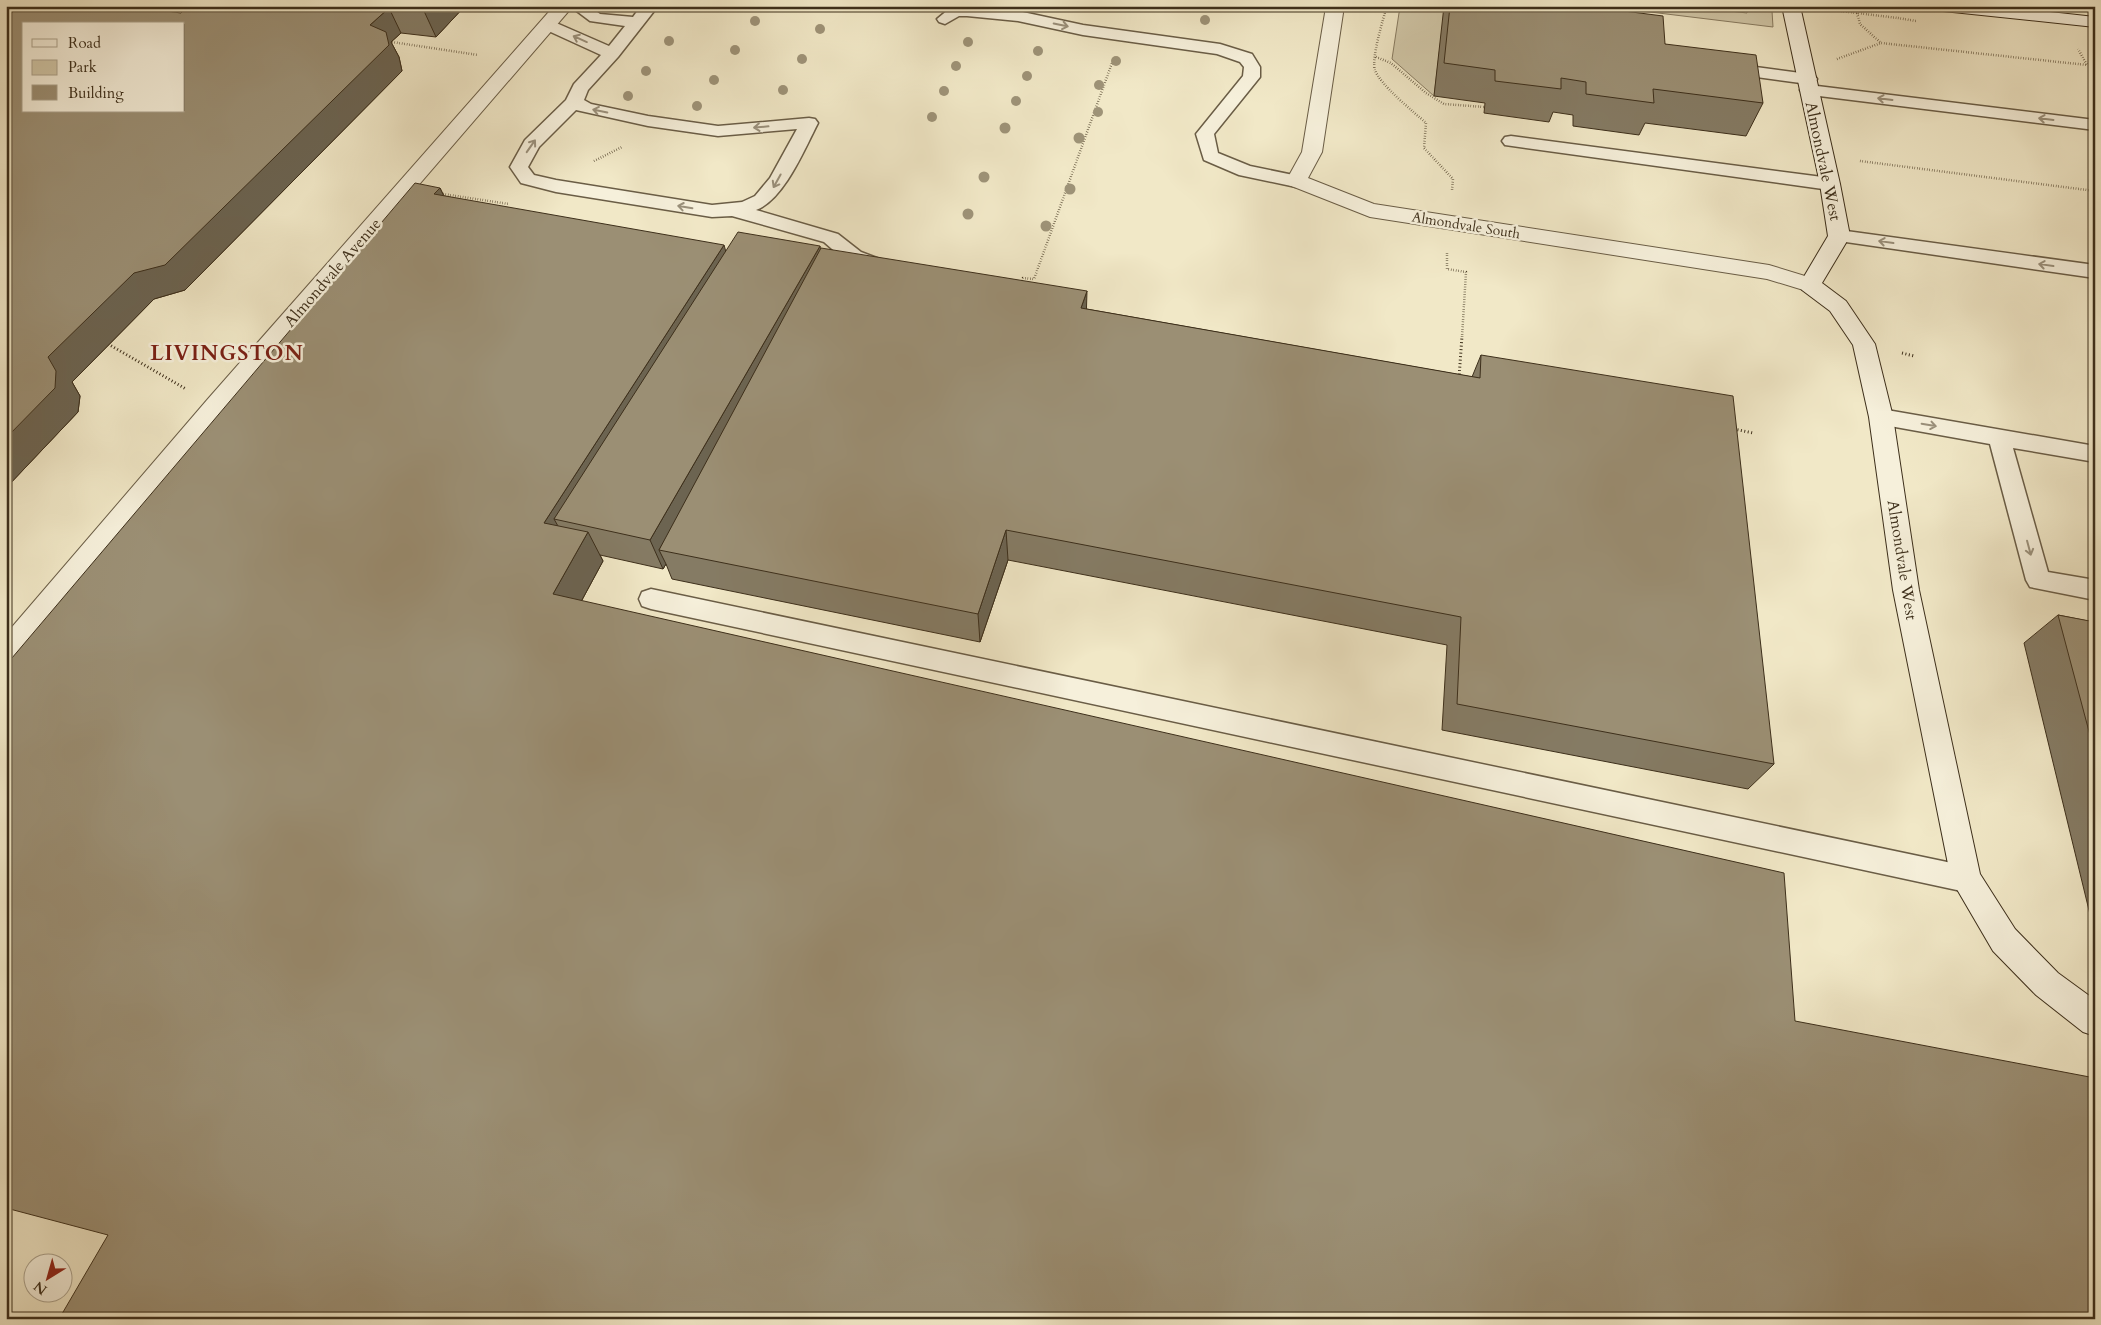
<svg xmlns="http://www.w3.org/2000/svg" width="2101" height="1325" font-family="Cardo,serif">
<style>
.green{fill:#d2c9aa;stroke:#887c62}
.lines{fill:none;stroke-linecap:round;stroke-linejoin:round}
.lane-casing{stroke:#6a5d46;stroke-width:3}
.street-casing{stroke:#6a5d46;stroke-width:2}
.secondary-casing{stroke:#3d2f1b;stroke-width:2}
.path-far1{stroke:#3d2f1b;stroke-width:2.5;stroke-dasharray:0.5 2;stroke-linecap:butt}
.path{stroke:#3d2f1b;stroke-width:3;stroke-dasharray:1 2.5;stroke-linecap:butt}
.lane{fill:#f6f0db;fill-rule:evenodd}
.street{fill:#f6f0db;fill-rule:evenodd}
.secondary{fill:#f6f0db;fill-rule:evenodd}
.path-bridge{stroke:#3d2f1b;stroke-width:2.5;stroke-dasharray:0.5 2;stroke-linecap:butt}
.tree{fill:#9e9378}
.wall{fill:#857b64;stroke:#3d2f1b}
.shaded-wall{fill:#6c6451;stroke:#3d2f1b}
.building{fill:#9b8f74;stroke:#3d2f1b;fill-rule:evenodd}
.oneway{stroke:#9a907b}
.labels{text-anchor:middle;stroke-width:5;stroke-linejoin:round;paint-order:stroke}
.far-street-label{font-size:14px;fill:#3d2f1b;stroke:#f6f0db}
.street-label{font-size:16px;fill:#3d2f1b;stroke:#f6f0db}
.district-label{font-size:21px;font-weight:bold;letter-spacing:1px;fill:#7a1f14;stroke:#f6f0db}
</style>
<rect width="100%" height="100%" fill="#f1e8c7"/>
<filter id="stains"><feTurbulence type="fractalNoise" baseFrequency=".004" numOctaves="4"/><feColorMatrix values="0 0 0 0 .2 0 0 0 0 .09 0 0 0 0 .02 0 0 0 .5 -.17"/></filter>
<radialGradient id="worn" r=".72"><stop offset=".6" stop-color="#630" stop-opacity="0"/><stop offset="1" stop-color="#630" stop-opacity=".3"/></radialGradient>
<path class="green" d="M 1402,6 L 1445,6 L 1434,96 L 1392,59 L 1399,13 Z
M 1601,6 L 1689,6 L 1747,13 L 1747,7 L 1772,11 L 1773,27 Z"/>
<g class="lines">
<g class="lane-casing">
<path id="lane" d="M 570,6 L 589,6 L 600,14 L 633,17 L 641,6 L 658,6 L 618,57 L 588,90 L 584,100 L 591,104 L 648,116 L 718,126 L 809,118 L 815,119 L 818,123 C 805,148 784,200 756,210 L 838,234 L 861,252 L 885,261 L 888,266 L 885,271 L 878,272 L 847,262 L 824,242 L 732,216 L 712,217 L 556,192 L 521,183 L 510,167 L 525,140 L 566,100 L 574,84 L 601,55 L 542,28 L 540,25 L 542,22 L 554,22 L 609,46 L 625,26 L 590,21 ZM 576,110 L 648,126 L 718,136 L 797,129 L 770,178 L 755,196 L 742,202 L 712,205 L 556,180 L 534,175 L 528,167 L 539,147 Z
M 968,6 L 1018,11 L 1083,25 L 1220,44 L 1252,54 L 1260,67 L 1260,77 L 1214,134 L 1218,153 L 1250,166 L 1303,177 L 1305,181 L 1303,185 L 1296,187 L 1239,175 L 1204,160 L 1196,134 L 1243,76 L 1244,67 L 1240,62 L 1217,54 L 1083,35 L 1018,21 L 967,16 L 959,16 L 945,24 L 939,22 L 937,19 L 949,9 Z
M 1726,63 L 1808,74 L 1814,75 L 1817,79 L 1814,83 L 1808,84 L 1720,72 L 1718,68 L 1720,64 Z
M 1809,85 L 2095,120 L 2095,130 L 1803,94 L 1800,90 L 1803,86 Z
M 1511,136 L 1830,178 L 1837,180 L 1839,184 L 1837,188 L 1830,190 L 1505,145 L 1502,141 L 1505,137 Z
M 1839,230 L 2095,265 L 2095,278 L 1832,240 L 1829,236 L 1832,232 Z
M 1881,409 L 2095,446 L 2095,462 L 2013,448 L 2048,572 L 2095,580 L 2095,600 L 2030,587 L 2026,580 L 1990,444 L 1873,423 L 1870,417 L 1873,411 Z
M 651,589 L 1966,866 L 1976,870 L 1980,879 L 1976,888 L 1966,892 L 651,609 L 642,606 L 639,599 L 642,592 Z"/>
</g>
<g class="street-casing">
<path id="street" d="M 554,6 L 573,6 L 223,412 L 16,662 L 6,665 L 6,634 L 207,400 Z
M 1324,6 L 1342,6 L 1343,13 L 1322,152 L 1308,178 L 1374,204 L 1769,265 L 1818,280 L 1821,285 L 1818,290 L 1810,292 L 1767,279 L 1370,217 L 1289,185 L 1286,181 L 1302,152 L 1325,13 Z"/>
</g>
<g class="secondary-casing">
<path id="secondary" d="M 1782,6 L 1800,6 L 1840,184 L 1850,236 L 1822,283 L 1846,301 L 1875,344 L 1893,417 L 1919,590 L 1980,874 L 2015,929 L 2058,973 L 2095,1000 L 2095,1036 L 2083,1032 L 2036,995 L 1993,951 L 1951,879 L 1893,590 L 1869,417 L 1853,345 L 1830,311 L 1802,290 L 1799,285 L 1828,236 L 1820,184 Z
M 1934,6 L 1996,6 L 2095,17 L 2095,27 L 1943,11 L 1937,10 Z"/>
</g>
<path class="path-far1" d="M 1387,6 C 1383,19 1371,59 1375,70 C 1380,85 1414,112 1426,123 L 1424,148 L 1453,179 L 1452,190
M 1710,6 L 1728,8 L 1733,6
M 1855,6 L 1860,24 L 1881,43 L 2087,65 L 2078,49
M 1898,18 L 1916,21
M 392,42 L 478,55
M 1376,57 L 1391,63 L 1426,93 L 1444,104 L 1484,107
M 1837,59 L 1881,43
M 594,161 L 622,147
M 1860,161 L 2095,191
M 443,194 L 509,204
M 1447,253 L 1447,269 L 1466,272 L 1462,337
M 1021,283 L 1023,278 L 1034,279 L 1112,63"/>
<path class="path" d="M 108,344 L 186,389
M 1902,353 L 1914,356
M 1459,378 L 1462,336
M 1734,429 L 1753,433"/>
<use href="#lane" class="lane"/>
<use href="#street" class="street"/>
<use href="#secondary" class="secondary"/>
<path class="path-bridge" d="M 1799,6 L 1898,18"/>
</g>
<g class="tree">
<circle cx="1205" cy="20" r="5"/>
<circle cx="755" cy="21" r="5"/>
<circle cx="820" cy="29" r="5"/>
<circle cx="669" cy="41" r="5"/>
<circle cx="968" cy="42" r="5"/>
<circle cx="735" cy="50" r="5"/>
<circle cx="1038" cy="51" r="5"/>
<circle cx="802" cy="59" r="5"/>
<circle cx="1116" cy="61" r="5"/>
<circle cx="956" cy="66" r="5"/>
<circle cx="646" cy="71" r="5"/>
<circle cx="1027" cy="76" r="5"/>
<circle cx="714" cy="80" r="5"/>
<circle cx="1099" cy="85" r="5"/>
<circle cx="783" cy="90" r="5"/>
<circle cx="944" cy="91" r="5"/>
<circle cx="628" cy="96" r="5"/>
<circle cx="1016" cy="101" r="5"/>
<circle cx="697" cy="106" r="5"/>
<circle cx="1098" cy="112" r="5"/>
<circle cx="932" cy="117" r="5"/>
<circle cx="1005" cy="128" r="5.5"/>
<circle cx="1079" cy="138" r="5.5"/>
<circle cx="984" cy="177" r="5.5"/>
<circle cx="1070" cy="189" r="5.5"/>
<circle cx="968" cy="214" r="5.5"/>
<circle cx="1046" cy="226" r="5.5"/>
</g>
<path class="wall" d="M 188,6 L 465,6 L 436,37 L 401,33 L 391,42 L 399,57 L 402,71 L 185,290 L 154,299 L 72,382 L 80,396 L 78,412 L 6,488 L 181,13 Z
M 1444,6 L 1585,6 L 1665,44 L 1763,103 L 1746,136 L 1645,123 L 1639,135 L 1573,126 L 1573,115 L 1553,112 L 1549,122 L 1484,113 L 1485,103 L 1434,96 Z
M 440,188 L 444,196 L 726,251 L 820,249 L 1086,309 L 1472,377 L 1481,355 L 1774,764 L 1748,789 L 1442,730 L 1447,645 L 1008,560 L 980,642 L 672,579 L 666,564 L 663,569 L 600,555 L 603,561 L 582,600 L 108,1235 Z
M 2058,615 L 2088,621 L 2095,616 L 2095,935 L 2024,643 Z"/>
<path class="shaded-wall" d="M 429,6 L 465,6 L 436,37 L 424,11 Z
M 389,8 L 401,33 L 391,42 L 399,57 L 402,71 L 185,290 L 154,299 L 72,382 L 80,396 L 78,412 L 6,488 L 6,438 L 48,357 L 370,25 Z
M 440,188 L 455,220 L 434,194 Z
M 724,245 L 733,277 L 554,519 L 567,542 L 544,523 Z
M 820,246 L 826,279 L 659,550 L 666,564 L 663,569 L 650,540 Z
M 1087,291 L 1086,323 L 1081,308 Z
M 1006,530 L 1008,560 L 980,642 L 978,614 Z
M 588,532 L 603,561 L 570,622 L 553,594 Z"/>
<path class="building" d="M 6,6 L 130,6 L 181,13 L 188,6 L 429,6 L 424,11 L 389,8 L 370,25 L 386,32 L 389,45 L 165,265 L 134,273 L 48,357 L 56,371 L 55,388 L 6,438 ZM 24,24 L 184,24 L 184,111 L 24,111 Z
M 1450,6 L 1585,6 L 1663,16 L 1665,44 L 1756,55 L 1763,103 L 1653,89 L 1654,103 L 1586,94 L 1586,82 L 1561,78 L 1561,89 L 1495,81 L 1495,70 L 1444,63 Z
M 415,183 L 440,188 L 434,194 L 724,245 L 544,523 L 588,532 L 553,594 L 1784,873 L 1795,1021 L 2095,1078 L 2095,1319 L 59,1319 L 108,1235 L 6,1208 L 6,665 Z
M 738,232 L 820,246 L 650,540 L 554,519 Z
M 821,248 L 1087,291 L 1081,308 L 1480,378 L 1481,355 L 1733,396 L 1774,764 L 1457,704 L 1461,617 L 1006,530 L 978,614 L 659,550 Z
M 2058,615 L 2095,622 L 2095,754 Z"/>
<defs><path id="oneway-shaft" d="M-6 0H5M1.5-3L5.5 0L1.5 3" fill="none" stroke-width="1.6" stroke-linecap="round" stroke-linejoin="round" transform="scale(1.25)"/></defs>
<g class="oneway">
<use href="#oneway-shaft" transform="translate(1061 25) rotate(12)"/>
<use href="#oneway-shaft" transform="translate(580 39) rotate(-156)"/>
<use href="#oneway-shaft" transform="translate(1885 99) rotate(-173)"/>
<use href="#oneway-shaft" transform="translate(600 111) rotate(-168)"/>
<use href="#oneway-shaft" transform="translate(2046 119) rotate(-173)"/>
<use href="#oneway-shaft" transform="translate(761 127) rotate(175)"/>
<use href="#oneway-shaft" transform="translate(531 146) rotate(-55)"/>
<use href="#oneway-shaft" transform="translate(777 181) rotate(119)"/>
<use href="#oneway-shaft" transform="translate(685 207) rotate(-171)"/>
<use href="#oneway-shaft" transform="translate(1886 242) rotate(-172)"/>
<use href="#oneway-shaft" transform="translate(2046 265) rotate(-172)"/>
<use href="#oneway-shaft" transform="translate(1929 425) rotate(10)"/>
<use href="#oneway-shaft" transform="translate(2029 548) rotate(75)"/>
</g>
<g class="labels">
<g class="far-street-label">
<text transform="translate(1466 225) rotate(9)" y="5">Almondvale South</text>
</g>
<g class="street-label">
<text transform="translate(1824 161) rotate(78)" y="6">Almondvale West</text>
<text transform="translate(332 272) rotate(-49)" y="6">Almondvale Avenue</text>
<text transform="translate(1903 560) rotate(81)" y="6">Almondvale West</text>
</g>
<g class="district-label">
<text x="227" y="360">LIVINGSTON</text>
</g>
</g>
<rect width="2101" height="1325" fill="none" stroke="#f1e8c7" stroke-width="25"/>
<rect x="8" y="8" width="2086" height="1310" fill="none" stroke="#3d2f1b" stroke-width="2.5"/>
<rect x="12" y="12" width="2076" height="1300" fill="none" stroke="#3d2f1b"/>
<rect x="22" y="22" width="162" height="90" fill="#f6f0db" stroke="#aca38e"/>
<rect x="32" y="39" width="25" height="8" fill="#f6f0db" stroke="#aca38e"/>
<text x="68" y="48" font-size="15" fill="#3d2f1b">Road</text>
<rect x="32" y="60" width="25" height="15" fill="#d2c9aa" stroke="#aca38e"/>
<text x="68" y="72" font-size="15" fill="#3d2f1b">Park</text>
<rect x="32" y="85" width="25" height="15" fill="#9b8f74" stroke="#aca38e"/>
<text x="68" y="98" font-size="15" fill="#3d2f1b">Building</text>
<g transform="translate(48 1278) rotate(217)"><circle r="24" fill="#f6f0db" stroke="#aca38e"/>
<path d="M0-4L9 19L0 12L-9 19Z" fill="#8f2418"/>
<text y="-8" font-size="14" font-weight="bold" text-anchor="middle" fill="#3d2f1b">N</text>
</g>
<rect width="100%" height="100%" filter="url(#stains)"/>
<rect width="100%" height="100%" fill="url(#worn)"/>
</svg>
